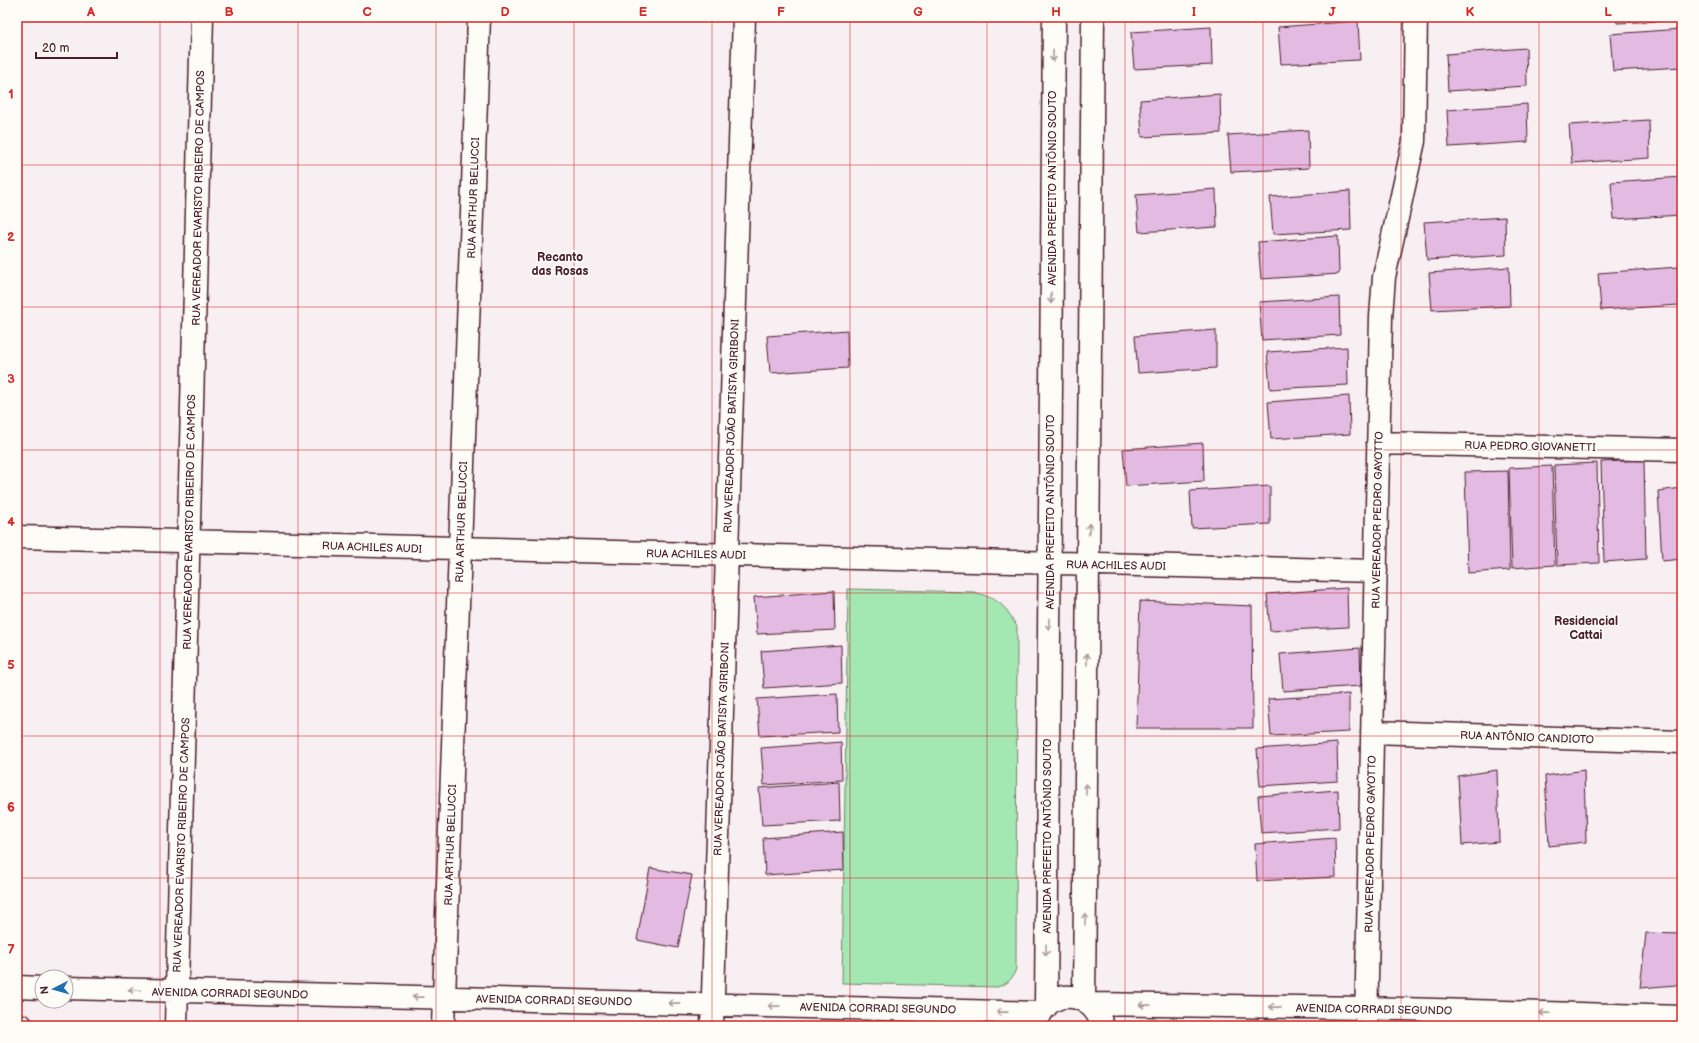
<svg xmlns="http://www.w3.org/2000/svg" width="1699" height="1043" font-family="'Balsamiq Sans',sans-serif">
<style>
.green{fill:#a3e7b2;stroke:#76836e}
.building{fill:#e2bae2;stroke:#4a1f2b}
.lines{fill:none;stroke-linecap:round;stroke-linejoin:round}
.minor-casing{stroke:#4a1f2b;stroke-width:25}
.minor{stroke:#fdfcf7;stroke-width:22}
.oneway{stroke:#ac999b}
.grid{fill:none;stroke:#d62828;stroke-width:1;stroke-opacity:0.55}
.labels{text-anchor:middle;stroke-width:3.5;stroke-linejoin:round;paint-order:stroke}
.street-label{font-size:11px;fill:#4a1f2b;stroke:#fdfcf7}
.neighbourhood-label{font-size:12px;font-weight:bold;fill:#4a1f2b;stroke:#fdfcf7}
.neatline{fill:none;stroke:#d62828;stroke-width:1.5}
.grid-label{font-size:13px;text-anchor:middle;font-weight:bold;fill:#d62828}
</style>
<rect width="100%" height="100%" fill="#f8eff3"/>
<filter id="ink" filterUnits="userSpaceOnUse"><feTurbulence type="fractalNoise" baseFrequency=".025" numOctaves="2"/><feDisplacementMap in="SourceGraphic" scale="8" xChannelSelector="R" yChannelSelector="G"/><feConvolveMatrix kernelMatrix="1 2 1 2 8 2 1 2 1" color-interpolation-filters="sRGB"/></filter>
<g filter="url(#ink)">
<path class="green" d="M 848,589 L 974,592 C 998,599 1005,604 1017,627 L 1016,968 C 1013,979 1008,984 997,987 L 842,983 Z"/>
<path class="building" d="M 1616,17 L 1682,17 L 1682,20 L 1617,23 Z
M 1358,21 L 1360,60 L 1281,64 L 1278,27 Z
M 1211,27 L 1212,65 L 1134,69 L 1131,32 Z
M 1682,29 L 1682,67 L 1613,71 L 1610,34 Z
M 1526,48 L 1527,86 L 1448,91 L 1446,54 Z
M 1220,94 L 1221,133 L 1142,137 L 1140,100 Z
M 1527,104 L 1528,142 L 1449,147 L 1447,110 Z
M 1649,120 L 1650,158 L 1572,163 L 1569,125 Z
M 1308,130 L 1309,168 L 1231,172 L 1228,135 Z
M 1682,177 L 1682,215 L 1614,219 L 1611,182 Z
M 1216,189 L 1217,227 L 1139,232 L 1136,195 Z
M 1350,191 L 1351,230 L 1273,234 L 1270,197 Z
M 1505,217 L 1506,255 L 1427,260 L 1424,222 Z
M 1338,236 L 1339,274 L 1261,279 L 1258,242 Z
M 1509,267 L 1510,306 L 1432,310 L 1429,273 Z
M 1678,267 L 1679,305 L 1601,310 L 1598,273 Z
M 1339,297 L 1340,335 L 1262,340 L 1259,302 Z
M 847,330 L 848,368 L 770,373 L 767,336 Z
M 1216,330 L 1216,368 L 1138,373 L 1135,336 Z
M 1347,347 L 1348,385 L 1270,389 L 1267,352 Z
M 1349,396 L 1350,434 L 1271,439 L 1268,402 Z
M 1203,443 L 1204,481 L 1126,486 L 1123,449 Z
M 1644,460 L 1646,559 L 1604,562 L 1601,462 Z
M 1597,463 L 1599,563 L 1557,565 L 1554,465 Z
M 1552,466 L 1555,565 L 1512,568 L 1509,468 Z
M 1508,471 L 1510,570 L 1468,573 L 1465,472 Z
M 1270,486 L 1270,524 L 1192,528 L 1190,491 Z
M 1682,488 L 1682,559 L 1662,561 L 1658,491 Z
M 1347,588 L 1348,627 L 1270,631 L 1267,594 Z
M 834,591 L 835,630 L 757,634 L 754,597 Z
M 1140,601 L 1252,606 L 1253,728 L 1136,728 Z
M 841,645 L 842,683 L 764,688 L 761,651 Z
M 1360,648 L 1361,686 L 1283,691 L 1280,654 Z
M 837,694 L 838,732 L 760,736 L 757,699 Z
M 1349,694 L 1349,732 L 1271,736 L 1268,699 Z
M 841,742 L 842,780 L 764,785 L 761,748 Z
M 1337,743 L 1338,781 L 1260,786 L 1257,749 Z
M 1497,770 L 1499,842 L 1462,845 L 1458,776 Z
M 1584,770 L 1586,842 L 1549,846 L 1545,776 Z
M 839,782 L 840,821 L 762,825 L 759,788 Z
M 1338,790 L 1339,828 L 1261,833 L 1258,796 Z
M 843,832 L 844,870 L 765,875 L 763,838 Z
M 1335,838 L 1336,877 L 1257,881 L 1255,844 Z
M 650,868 L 692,875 L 678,948 L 637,940 Z
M 1646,933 L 1682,934 L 1682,977 L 1676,985 L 1640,988 Z"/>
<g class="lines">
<g class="minor-casing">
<path id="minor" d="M 1378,443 L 1682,450
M 17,537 L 1376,571
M 1372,732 L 1682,742
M 17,987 L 42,988
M 66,988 L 1041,1013
M 1084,1000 L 1093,17
M 1090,1004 L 1366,1008 L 1682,1017
M 1046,1007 L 1054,17
M 1039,1017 C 1053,985 1095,993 1102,1026
M 17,1026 L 22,1026
M 176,1026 L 202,17
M 443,1026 L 479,17
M 712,1026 L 744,17
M 1366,1026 L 1381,317 L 1384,277 L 1414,141 L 1416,17"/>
</g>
<use href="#minor" class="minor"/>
</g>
<defs><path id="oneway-shaft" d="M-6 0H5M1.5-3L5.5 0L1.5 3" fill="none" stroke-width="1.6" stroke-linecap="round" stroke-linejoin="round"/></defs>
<g class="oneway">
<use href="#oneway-shaft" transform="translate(1053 56) rotate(90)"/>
<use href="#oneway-shaft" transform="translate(1051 298) rotate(90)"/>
<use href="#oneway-shaft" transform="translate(1089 529) rotate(-89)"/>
<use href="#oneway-shaft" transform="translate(1049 624) rotate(90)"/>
<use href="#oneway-shaft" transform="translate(1087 659) rotate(-90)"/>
<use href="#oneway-shaft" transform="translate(1086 789) rotate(-90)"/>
<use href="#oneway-shaft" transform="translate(1085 919) rotate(-90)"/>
<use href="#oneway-shaft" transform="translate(1046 950) rotate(90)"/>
<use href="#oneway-shaft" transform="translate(134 990) rotate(-178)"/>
<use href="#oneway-shaft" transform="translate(418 997) rotate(-179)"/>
<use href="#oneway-shaft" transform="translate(674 1003) rotate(-179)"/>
<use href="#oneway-shaft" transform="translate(1145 1005) rotate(-179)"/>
<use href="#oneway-shaft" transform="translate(774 1006) rotate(-179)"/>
<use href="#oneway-shaft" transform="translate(1275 1007) rotate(-179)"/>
<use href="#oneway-shaft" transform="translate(1002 1012) rotate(-179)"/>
<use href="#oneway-shaft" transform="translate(1545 1013) rotate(-178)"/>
</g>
</g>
<path class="grid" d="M 160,17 L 160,1026M 298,17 L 298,1026M 436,17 L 436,1026M 574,17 L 574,1026M 712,17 L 712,1026M 850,17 L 850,1026M 987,17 L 987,1026M 1125,17 L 1125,1026M 1263,17 L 1263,1026M 1401,17 L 1401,1026M 1539,17 L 1539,1026M 17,165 L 1682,165M 17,307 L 1682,307M 17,450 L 1682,450M 17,593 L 1682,593M 17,736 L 1682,736M 17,878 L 1682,878"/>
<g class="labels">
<g class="street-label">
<text transform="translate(1052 188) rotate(-90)" y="4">AVENIDA PREFEITO ANTÔNIO SOUTO</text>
<text transform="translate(198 198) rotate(-89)" y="4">RUA VEREADOR EVARISTO RIBEIRO DE CAMPOS</text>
<text transform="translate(473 198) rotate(-88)" y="4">RUA ARTHUR BELUCCI</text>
<text transform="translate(731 426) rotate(-88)" y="4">RUA VEREADOR JOÃO BATISTA GIRIBONI</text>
<text transform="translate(1530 446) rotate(1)" y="4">RUA PEDRO GIOVANETTI</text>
<text transform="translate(1050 512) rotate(-90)" y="4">AVENIDA PREFEITO ANTÔNIO SOUTO</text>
<text transform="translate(1377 520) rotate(-89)" y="4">RUA VEREADOR PEDRO GAYOTTO</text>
<text transform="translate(189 522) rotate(-89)" y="4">RUA VEREADOR EVARISTO RIBEIRO DE CAMPOS</text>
<text transform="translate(461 522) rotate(-88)" y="4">RUA ARTHUR BELUCCI</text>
<text transform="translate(372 547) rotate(2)" y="4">RUA ACHILES AUDI</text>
<text transform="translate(696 554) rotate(1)" y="4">RUA ACHILES AUDI</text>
<text transform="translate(1116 565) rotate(1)" y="4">RUA ACHILES AUDI</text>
<text transform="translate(1527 737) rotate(2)" y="4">RUA ANTÔNIO CANDIOTO</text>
<text transform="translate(721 749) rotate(-88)" y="4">RUA VEREADOR JOÃO BATISTA GIRIBONI</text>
<text transform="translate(1047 836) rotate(-90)" y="4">AVENIDA PREFEITO ANTÔNIO SOUTO</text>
<text transform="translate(1370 844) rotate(-89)" y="4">RUA VEREADOR PEDRO GAYOTTO</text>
<text transform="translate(181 845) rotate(-88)" y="4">RUA VEREADOR EVARISTO RIBEIRO DE CAMPOS</text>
<text transform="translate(450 845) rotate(-88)" y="4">RUA ARTHUR BELUCCI</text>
<text transform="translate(230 993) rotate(1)" y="4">AVENIDA CORRADI SEGUNDO</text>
<text transform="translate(554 1000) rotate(1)" y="4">AVENIDA CORRADI SEGUNDO</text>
<text transform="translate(878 1008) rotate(1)" y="4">AVENIDA CORRADI SEGUNDO</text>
<text transform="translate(1374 1009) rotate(1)" y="4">AVENIDA CORRADI SEGUNDO</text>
</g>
<g class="neighbourhood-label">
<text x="560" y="261">Recanto<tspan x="560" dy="14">das Rosas</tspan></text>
<text x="1586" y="625">Residencial<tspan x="1586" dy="14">Cattai</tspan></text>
</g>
</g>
<rect width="1699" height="1043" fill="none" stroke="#fdfcf7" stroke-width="44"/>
<g transform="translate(54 989) rotate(264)"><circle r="19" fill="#fdfcf7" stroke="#b5a4a5"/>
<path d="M0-3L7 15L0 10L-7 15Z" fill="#1f6fb2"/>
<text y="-6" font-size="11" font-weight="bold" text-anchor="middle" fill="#4a1f2b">N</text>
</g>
<path d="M36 52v6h81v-6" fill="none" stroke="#4a1f2b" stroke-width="2"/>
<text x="42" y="52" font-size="12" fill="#4a1f2b" stroke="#fdfcf7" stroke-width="3" paint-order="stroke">20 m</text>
<rect x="22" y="22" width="1655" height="999" class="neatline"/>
<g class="grid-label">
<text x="91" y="16">A</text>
<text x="229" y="16">B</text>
<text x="367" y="16">C</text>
<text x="505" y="16">D</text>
<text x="643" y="16">E</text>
<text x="781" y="16">F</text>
<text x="918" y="16">G</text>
<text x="1056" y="16">H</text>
<text x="1194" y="16">I</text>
<text x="1332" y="16">J</text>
<text x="1470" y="16">K</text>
<text x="1608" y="16">L</text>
<text x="11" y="98">1</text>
<text x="11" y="241">2</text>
<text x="11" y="383">3</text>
<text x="11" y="526">4</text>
<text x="11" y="669">5</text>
<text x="11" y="811">6</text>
<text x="11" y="954">7</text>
</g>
</svg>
